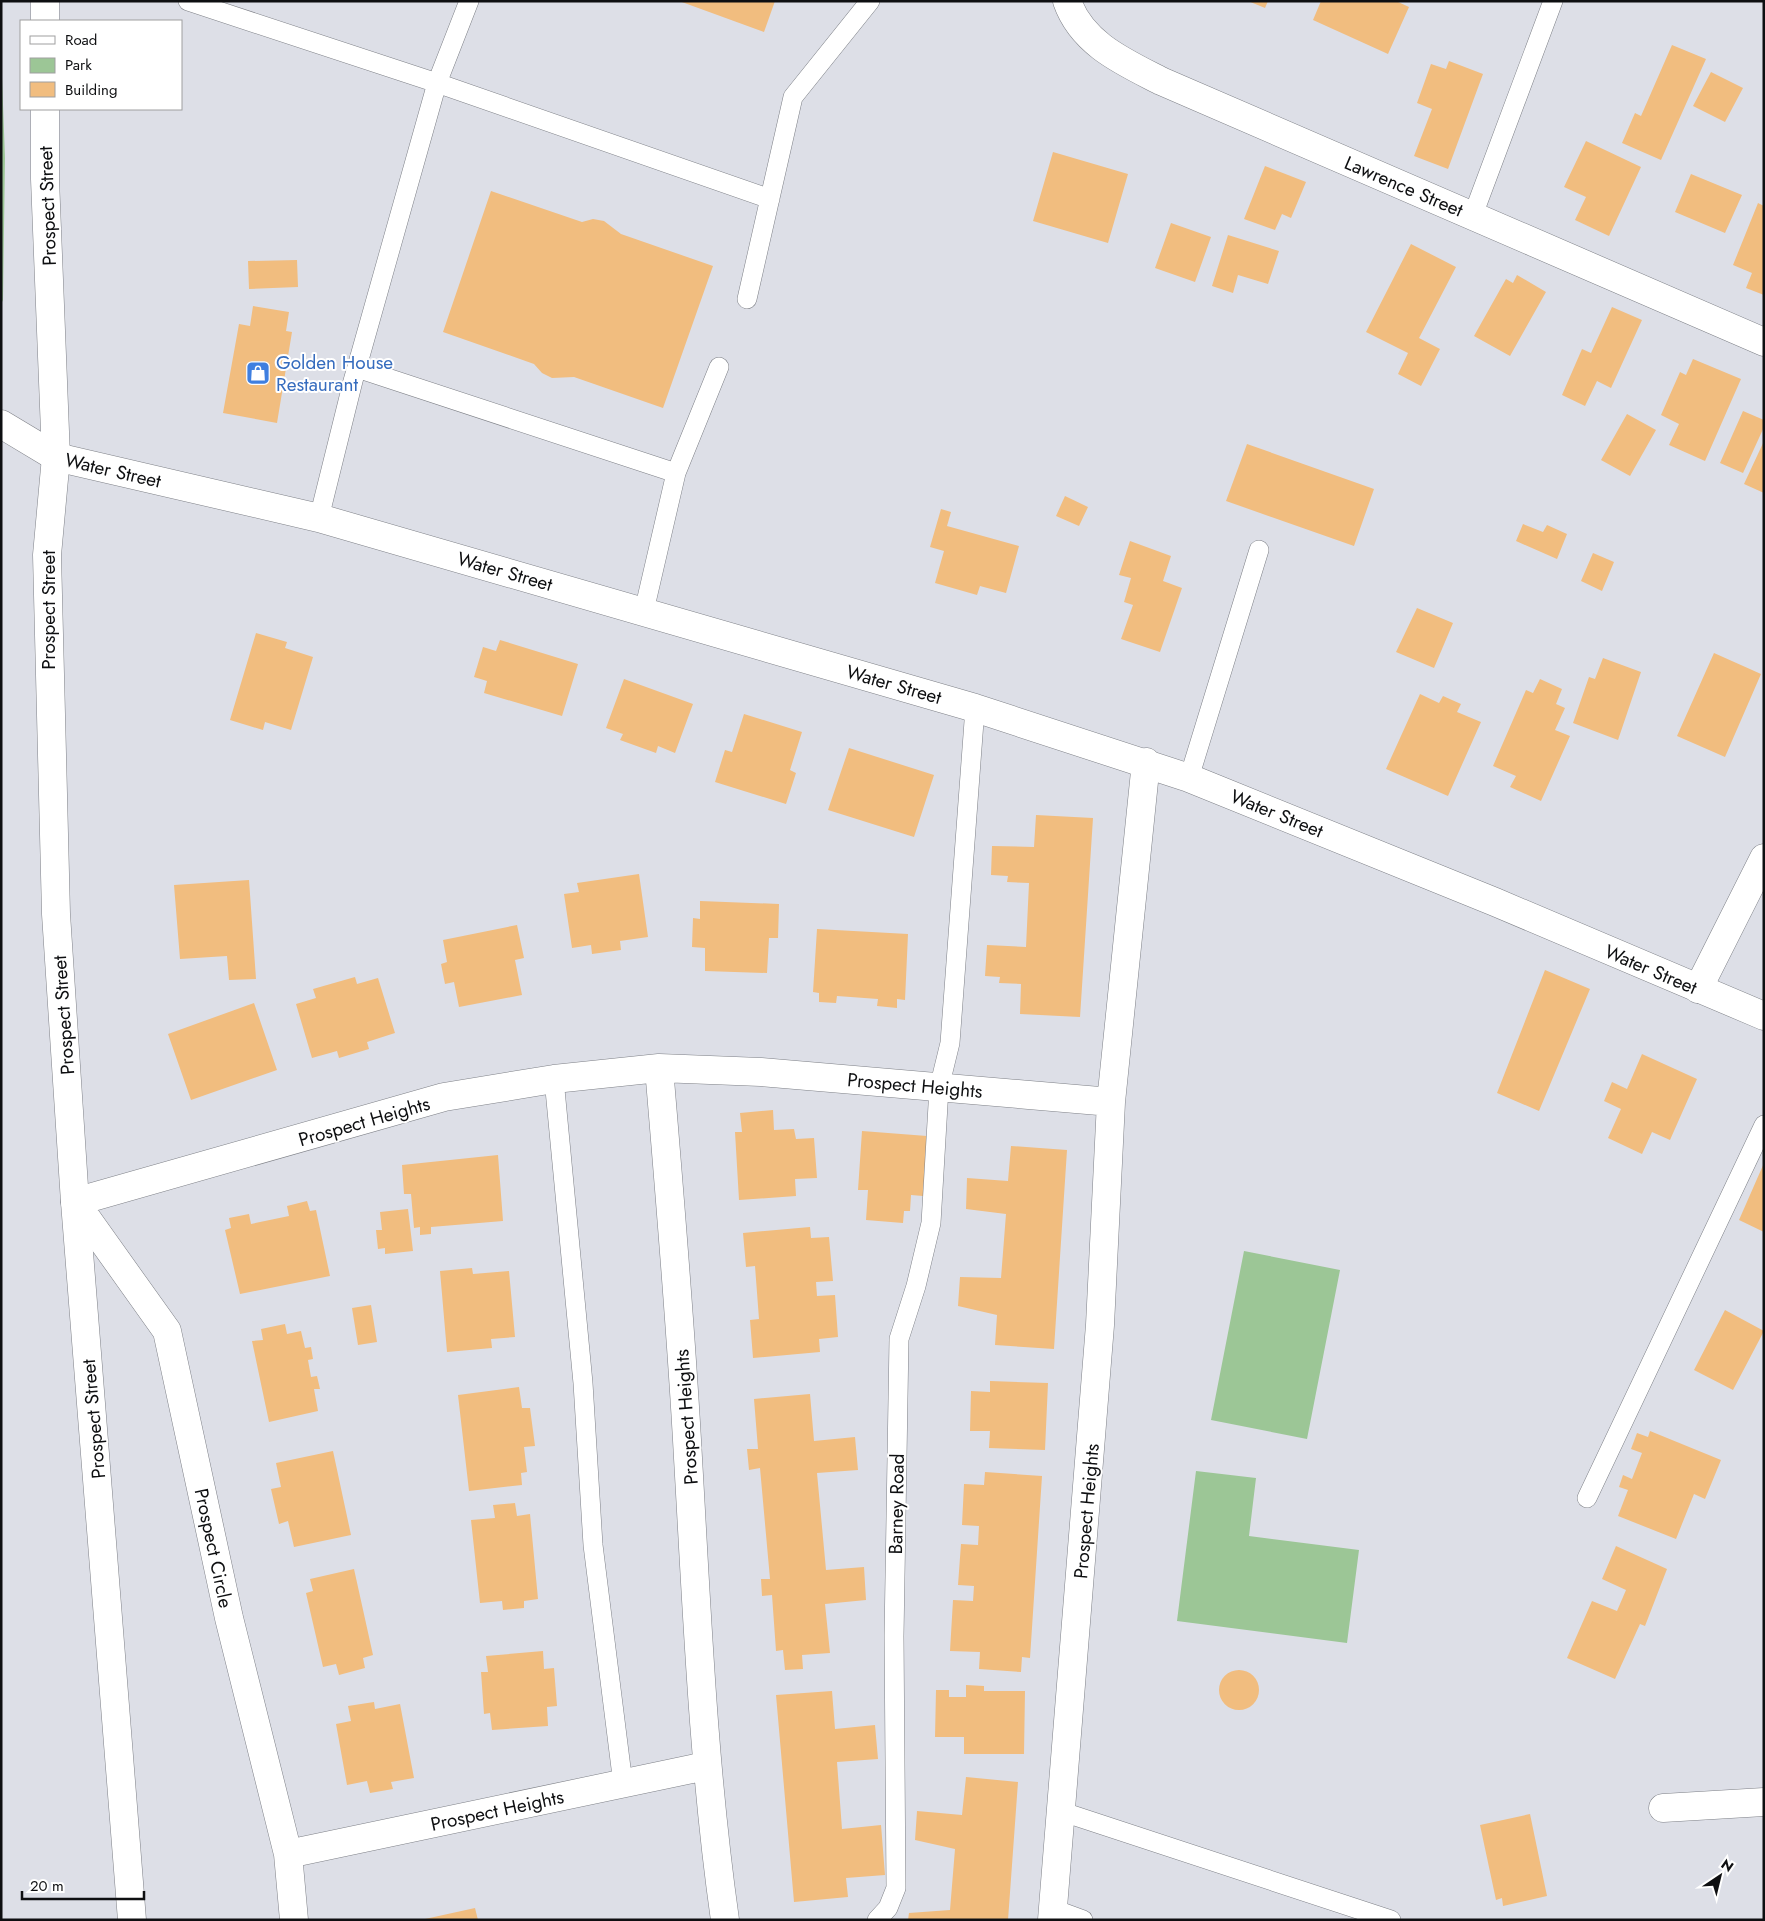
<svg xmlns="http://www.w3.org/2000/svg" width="1765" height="1921" font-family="Jost,sans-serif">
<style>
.green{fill:#9cc696}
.building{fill:#f1bd7f}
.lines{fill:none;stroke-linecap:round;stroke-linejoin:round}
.service-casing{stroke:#7e8087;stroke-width:20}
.minor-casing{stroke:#7e8087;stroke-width:29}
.tertiary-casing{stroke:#7e8087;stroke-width:29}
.primary-casing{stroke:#7e8087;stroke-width:29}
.service{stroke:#fff;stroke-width:19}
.minor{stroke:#fff;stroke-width:28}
.tertiary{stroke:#fff;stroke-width:28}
.primary{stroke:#fff;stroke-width:28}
.labels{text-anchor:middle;stroke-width:4;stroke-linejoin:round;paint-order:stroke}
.street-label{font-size:19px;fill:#0e0f11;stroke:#fff}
.shop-label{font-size:19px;fill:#366cbe;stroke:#fff;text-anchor:start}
</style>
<rect width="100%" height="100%" fill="#dddfe7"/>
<path class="green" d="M 1,51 L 5,158 L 3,300 L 1,304 Z
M 1244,1251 L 1340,1270 L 1307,1439 L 1211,1420 Z
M 1196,1471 L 1256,1478 L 1249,1536 L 1359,1550 L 1347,1643 L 1177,1621 Z"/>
<path class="building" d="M 679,1 L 775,1 L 764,32 Z
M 1248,1 L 1268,1 L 1265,8 Z
M 1321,1 L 1396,1 L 1409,7 L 1388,54 L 1313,20 Z
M 1672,45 L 1706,59 L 1661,160 L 1622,143 L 1635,113 L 1641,116 Z
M 1449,61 L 1483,74 L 1448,169 L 1414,156 L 1432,109 L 1417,103 L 1431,64 L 1446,69 Z
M 1711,72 L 1743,88 L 1725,122 L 1693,106 Z
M 1586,141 L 1641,167 L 1609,236 L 1575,220 L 1586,197 L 1564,187 Z
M 1053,152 L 1128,174 L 1108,243 L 1033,221 Z
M 1265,166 L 1306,182 L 1291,218 L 1282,214 L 1275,230 L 1244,219 Z
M 1691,174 L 1742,195 L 1725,233 L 1675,212 Z
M 491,191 L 582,222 L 593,219 L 604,221 L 621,234 L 713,266 L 663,408 L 574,377 L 552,378 L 542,373 L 534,364 L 443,332 Z
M 1758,203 L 1764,206 L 1764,295 L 1746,288 L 1752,273 L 1733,265 Z
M 1171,223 L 1211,237 L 1195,282 L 1155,268 Z
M 1228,235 L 1279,251 L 1268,284 L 1238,275 L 1233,293 L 1212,286 Z
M 1411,244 L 1456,267 L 1419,338 L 1440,349 L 1421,386 L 1398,374 L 1408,353 L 1366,332 Z
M 297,260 L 298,287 L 249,289 L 248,261 Z
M 1517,275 L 1546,292 L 1510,356 L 1474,336 L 1506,279 L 1513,283 Z
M 253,306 L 289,312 L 286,331 L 292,332 L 277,423 L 223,413 L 239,324 L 250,326 Z
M 1612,307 L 1642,320 L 1611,388 L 1597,381 L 1585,406 L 1562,395 L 1582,349 L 1591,353 Z
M 1693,359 L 1741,379 L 1705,461 L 1669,445 L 1679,424 L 1661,415 L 1680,372 L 1686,375 Z
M 1743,411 L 1764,420 L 1764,427 L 1743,473 L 1720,463 Z
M 1627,414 L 1656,430 L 1630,476 L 1601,460 Z
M 1764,441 L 1764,493 L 1744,484 Z
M 1247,444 L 1374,489 L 1354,546 L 1226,501 Z
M 1065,496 L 1088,507 L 1079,526 L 1056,516 Z
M 941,509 L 951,512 L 947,526 L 1019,546 L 1006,593 L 980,586 L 977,595 L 935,583 L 944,551 L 930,547 Z
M 1523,524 L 1543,532 L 1547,525 L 1567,534 L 1557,559 L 1516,541 Z
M 1130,541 L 1171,556 L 1163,581 L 1182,588 L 1160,652 L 1121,639 L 1133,605 L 1124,602 L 1131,578 L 1119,575 Z
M 1593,553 L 1614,562 L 1602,591 L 1581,581 Z
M 1417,608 L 1453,623 L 1434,668 L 1396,652 Z
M 256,633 L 287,642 L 285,648 L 313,657 L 291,730 L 265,722 L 263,730 L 230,720 Z
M 500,640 L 578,664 L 562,716 L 484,693 L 487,681 L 474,677 L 483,647 L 496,651 Z
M 1714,653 L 1761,674 L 1725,757 L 1677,736 Z
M 1603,658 L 1641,672 L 1618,740 L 1573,723 L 1589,677 L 1595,679 Z
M 624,679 L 693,704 L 675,753 L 658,746 L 656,753 L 620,740 L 623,734 L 606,728 Z
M 1540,679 L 1562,689 L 1556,704 L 1565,708 L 1555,730 L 1570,736 L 1541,801 L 1510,787 L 1516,776 L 1493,766 L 1526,690 L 1533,693 Z
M 1420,694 L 1439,703 L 1443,696 L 1461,704 L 1457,712 L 1481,722 L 1448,796 L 1386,769 Z
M 744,714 L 802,732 L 790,770 L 796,773 L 786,804 L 715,782 L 725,750 L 732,752 Z
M 849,748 L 934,775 L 914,837 L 828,810 Z
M 1036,815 L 1093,818 L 1080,1017 L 1020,1014 L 1021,984 L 999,983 L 1000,977 L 985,976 L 987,945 L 1026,947 L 1029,883 L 1007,882 L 1008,876 L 991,875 L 992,846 L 1034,847 Z
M 639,874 L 648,937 L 620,941 L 621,950 L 592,954 L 591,945 L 572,948 L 564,894 L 579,892 L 577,883 Z
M 249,880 L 256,979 L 229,980 L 227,956 L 180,959 L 174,885 Z
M 700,901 L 779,904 L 778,938 L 769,938 L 767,973 L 705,971 L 705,948 L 692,947 L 693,918 L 700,919 Z
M 517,925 L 524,958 L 515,960 L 522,995 L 459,1007 L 454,982 L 445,984 L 441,964 L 447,962 L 443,940 Z
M 817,929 L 908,934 L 905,1000 L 897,999 L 897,1008 L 877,1006 L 878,999 L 837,996 L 836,1003 L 819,1002 L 819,993 L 813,992 Z
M 1545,970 L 1590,989 L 1539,1111 L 1497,1093 Z
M 355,977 L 357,984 L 378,978 L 395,1033 L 367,1042 L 369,1049 L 339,1058 L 337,1051 L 312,1058 L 296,1004 L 316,998 L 313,989 Z
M 254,1003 L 277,1070 L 191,1100 L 168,1034 Z
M 1642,1054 L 1697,1079 L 1670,1140 L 1652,1132 L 1642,1154 L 1608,1138 L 1621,1109 L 1604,1101 L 1612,1082 L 1627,1089 Z
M 773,1110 L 774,1130 L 794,1129 L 796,1139 L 814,1138 L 817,1178 L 795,1179 L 796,1196 L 739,1200 L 735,1132 L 742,1132 L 740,1113 Z
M 862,1131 L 927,1136 L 923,1196 L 911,1195 L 910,1211 L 904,1211 L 903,1223 L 866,1220 L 868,1190 L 858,1190 Z
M 1011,1146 L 1067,1150 L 1054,1349 L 995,1345 L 997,1315 L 958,1306 L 960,1277 L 1001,1278 L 1006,1214 L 966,1209 L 967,1178 L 1008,1181 Z
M 498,1155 L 503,1221 L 431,1227 L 431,1234 L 420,1235 L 420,1227 L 414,1228 L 411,1194 L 404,1194 L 402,1165 Z
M 1764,1163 L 1764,1232 L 1739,1220 Z
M 307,1201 L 310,1211 L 316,1210 L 330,1276 L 240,1294 L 225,1230 L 231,1228 L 229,1218 L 249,1214 L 251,1224 L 289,1216 L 287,1206 Z
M 408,1209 L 413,1251 L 385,1254 L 385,1248 L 378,1249 L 376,1230 L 382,1230 L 380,1212 Z
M 810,1227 L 811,1238 L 829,1237 L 833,1281 L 816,1282 L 817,1296 L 835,1295 L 838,1337 L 819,1339 L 820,1352 L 753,1358 L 750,1320 L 759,1319 L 755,1266 L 746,1267 L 743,1233 Z
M 472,1268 L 473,1274 L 509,1271 L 515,1337 L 491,1339 L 492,1348 L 447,1352 L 440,1271 Z
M 371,1305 L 377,1342 L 358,1345 L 352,1308 Z
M 1725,1310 L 1764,1331 L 1733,1390 L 1694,1370 Z
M 285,1324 L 287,1334 L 301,1331 L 305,1348 L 311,1347 L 313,1359 L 308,1360 L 311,1377 L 317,1376 L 320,1389 L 314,1389 L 318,1411 L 269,1422 L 252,1341 L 263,1340 L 261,1329 Z
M 990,1381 L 1048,1383 L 1045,1450 L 989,1448 L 990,1431 L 970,1431 L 971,1391 L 990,1392 Z
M 519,1387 L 522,1408 L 530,1408 L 535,1446 L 524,1447 L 527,1472 L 521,1473 L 522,1485 L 469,1491 L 458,1395 Z
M 810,1394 L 814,1441 L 855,1437 L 858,1470 L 817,1473 L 826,1570 L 864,1567 L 866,1600 L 825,1604 L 830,1653 L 802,1655 L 803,1669 L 785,1670 L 783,1650 L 776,1651 L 772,1595 L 762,1596 L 761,1579 L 770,1579 L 760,1468 L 749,1470 L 747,1449 L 758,1449 L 754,1399 Z
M 1650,1431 L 1721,1460 L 1705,1499 L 1694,1494 L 1676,1539 L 1618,1516 L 1628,1490 L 1619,1487 L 1623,1475 L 1632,1479 L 1642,1453 L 1631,1449 L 1637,1433 L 1648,1437 Z
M 333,1451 L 351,1535 L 294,1547 L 288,1521 L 279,1524 L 271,1489 L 281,1487 L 276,1463 Z
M 985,1472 L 1042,1476 L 1030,1658 L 1022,1657 L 1021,1672 L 979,1669 L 980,1652 L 950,1651 L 953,1600 L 973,1601 L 974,1586 L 958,1585 L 961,1544 L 978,1545 L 979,1526 L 962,1525 L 964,1484 L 984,1485 Z
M 515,1503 L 517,1516 L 530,1514 L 538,1599 L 524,1601 L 524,1608 L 503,1610 L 502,1601 L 480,1603 L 471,1520 L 495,1518 L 493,1505 Z
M 1616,1546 L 1667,1569 L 1645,1626 L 1640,1624 L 1615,1679 L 1567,1658 L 1592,1601 L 1617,1611 L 1626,1590 L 1602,1579 Z
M 354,1569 L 373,1655 L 363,1658 L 365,1668 L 339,1675 L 336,1664 L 323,1667 L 306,1593 L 313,1591 L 310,1579 Z
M 543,1651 L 544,1669 L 554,1668 L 557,1706 L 547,1707 L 548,1726 L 492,1730 L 490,1713 L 484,1714 L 481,1672 L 488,1672 L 486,1656 Z
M1219 1690a20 20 0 1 1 40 0a20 20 0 1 1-40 0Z
M 966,1685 L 984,1686 L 984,1691 L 1025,1691 L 1024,1754 L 964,1754 L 964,1737 L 935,1737 L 936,1690 L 949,1690 L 949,1697 L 966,1697 Z
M 832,1691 L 835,1729 L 875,1725 L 878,1759 L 837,1762 L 842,1829 L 881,1825 L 885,1875 L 846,1878 L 848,1897 L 794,1902 L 776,1695 Z
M 374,1702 L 375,1709 L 400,1704 L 414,1778 L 391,1782 L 393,1789 L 370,1793 L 367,1781 L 347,1785 L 336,1724 L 351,1721 L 348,1706 Z
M 966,1777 L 1018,1782 L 1008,1920 L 908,1920 L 909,1913 L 950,1910 L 955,1849 L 915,1840 L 917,1811 L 962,1815 Z
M 1530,1814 L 1547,1896 L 1503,1906 L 1502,1898 L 1496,1900 L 1480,1825 Z
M 475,1908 L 478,1920 L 426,1920 L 425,1919 Z"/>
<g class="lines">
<g class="service-casing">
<path id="service" d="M 188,1 L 437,83 L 353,381 L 319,518
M 469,1 L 437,83 L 770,199
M 1473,215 L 1553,1
M 747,299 L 793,97 L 870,1
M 357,368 L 676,473 L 644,611
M 676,473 L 719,367
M 1189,778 L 1259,550
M 554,1079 L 583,1383 L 593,1545 L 623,1784
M 1587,1498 L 1764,1125
M 1060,1811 L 1391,1920
M 1053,1909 L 1083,1920
M 877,1920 L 888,1908 L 896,1888 L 894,1636 L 899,1339 L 916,1286 L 931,1223 L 939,1088 L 950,1043 L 975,708"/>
</g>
<g class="minor-casing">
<path id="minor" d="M 1067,1 C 1082,44 1124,62 1161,81 L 1764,342
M 1698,989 L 1764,858
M 659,1068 C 670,1198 681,1327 688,1458 C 697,1612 703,1766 725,1920
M 1663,1808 L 1764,1802
M 288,1854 L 706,1766
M 294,1920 L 288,1854 L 229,1618 L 167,1331 L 75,1202 L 444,1097 L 554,1079 L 659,1068 L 761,1072 L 1111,1102
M 1052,1920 L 1100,1325 L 1111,1102 L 1146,762"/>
</g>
<g class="tertiary-casing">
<path id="tertiary" d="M 1,424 L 56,457 L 319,518 L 975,708 L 1189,778 L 1495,902 L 1764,1016"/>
</g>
<g class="primary-casing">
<path id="primary" d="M 45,21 L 45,1
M 45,109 L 45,179 L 56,457 L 47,555 L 56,914 L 75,1202 L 132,1920"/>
</g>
<use href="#service" class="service"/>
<use href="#minor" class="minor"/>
<use href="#tertiary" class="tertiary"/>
<use href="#primary" class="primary"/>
</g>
<defs>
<g id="shop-square" transform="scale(1.25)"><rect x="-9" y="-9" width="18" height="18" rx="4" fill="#3f7fe0" stroke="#fff"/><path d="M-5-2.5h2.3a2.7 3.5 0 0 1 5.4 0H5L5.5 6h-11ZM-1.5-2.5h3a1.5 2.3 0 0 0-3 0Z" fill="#fff"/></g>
</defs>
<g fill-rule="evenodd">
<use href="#shop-square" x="258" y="373"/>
</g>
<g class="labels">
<g class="street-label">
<text transform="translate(1404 186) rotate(23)" y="7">Lawrence Street</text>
<text transform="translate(47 206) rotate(-92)" y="7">Prospect Street</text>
<text transform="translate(113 470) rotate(13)" y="7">Water Street</text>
<text transform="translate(505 571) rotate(16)" y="7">Water Street</text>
<text transform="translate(48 610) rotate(-90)" y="7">Prospect Street</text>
<text transform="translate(894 684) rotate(16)" y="7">Water Street</text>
<text transform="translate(1277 813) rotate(22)" y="7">Water Street</text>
<text transform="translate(1651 969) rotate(23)" y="7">Water Street</text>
<text transform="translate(63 1015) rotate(-94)" y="7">Prospect Street</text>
<text transform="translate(915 1085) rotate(5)" y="7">Prospect Heights</text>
<text transform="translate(364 1121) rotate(-16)" y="7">Prospect Heights</text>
<text transform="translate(686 1417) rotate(-94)" y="7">Prospect Heights</text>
<text transform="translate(93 1419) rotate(-95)" y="7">Prospect Street</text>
<text transform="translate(896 1504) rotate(-89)" y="7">Barney Road</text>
<text transform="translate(1086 1511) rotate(-85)" y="7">Prospect Heights</text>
<text transform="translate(214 1548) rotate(78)" y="7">Prospect Circle</text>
<text transform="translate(497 1810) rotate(-12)" y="7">Prospect Heights</text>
</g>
<g class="shop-label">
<text x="276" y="369">Golden House<tspan x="276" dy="22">Restaurant</tspan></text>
</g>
</g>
<rect width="1765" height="1921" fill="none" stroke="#0e0f11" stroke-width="5"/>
<rect x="20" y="20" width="162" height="90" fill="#ffffff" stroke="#9f9fa0"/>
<rect x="30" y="36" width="25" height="8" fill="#ffffff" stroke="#9f9fa0"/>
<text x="65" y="45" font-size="15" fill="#0e0f11">Road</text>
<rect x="30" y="58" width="25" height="15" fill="#9cc696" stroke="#9f9fa0"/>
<text x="65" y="70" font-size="15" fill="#0e0f11">Park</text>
<rect x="30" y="82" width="25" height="15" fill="#f1bd7f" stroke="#9f9fa0"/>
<text x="65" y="95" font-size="15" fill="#0e0f11">Building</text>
<g transform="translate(1720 1876) rotate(35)" stroke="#ffffff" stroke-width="4" paint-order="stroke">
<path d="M0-4L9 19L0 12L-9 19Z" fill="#0e0f11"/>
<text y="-8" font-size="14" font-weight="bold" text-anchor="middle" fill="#0e0f11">N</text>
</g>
<path d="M22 1891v8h122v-8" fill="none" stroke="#0e0f11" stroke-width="2.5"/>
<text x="30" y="1891" font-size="15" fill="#0e0f11" stroke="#ffffff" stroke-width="4" paint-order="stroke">20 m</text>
</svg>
